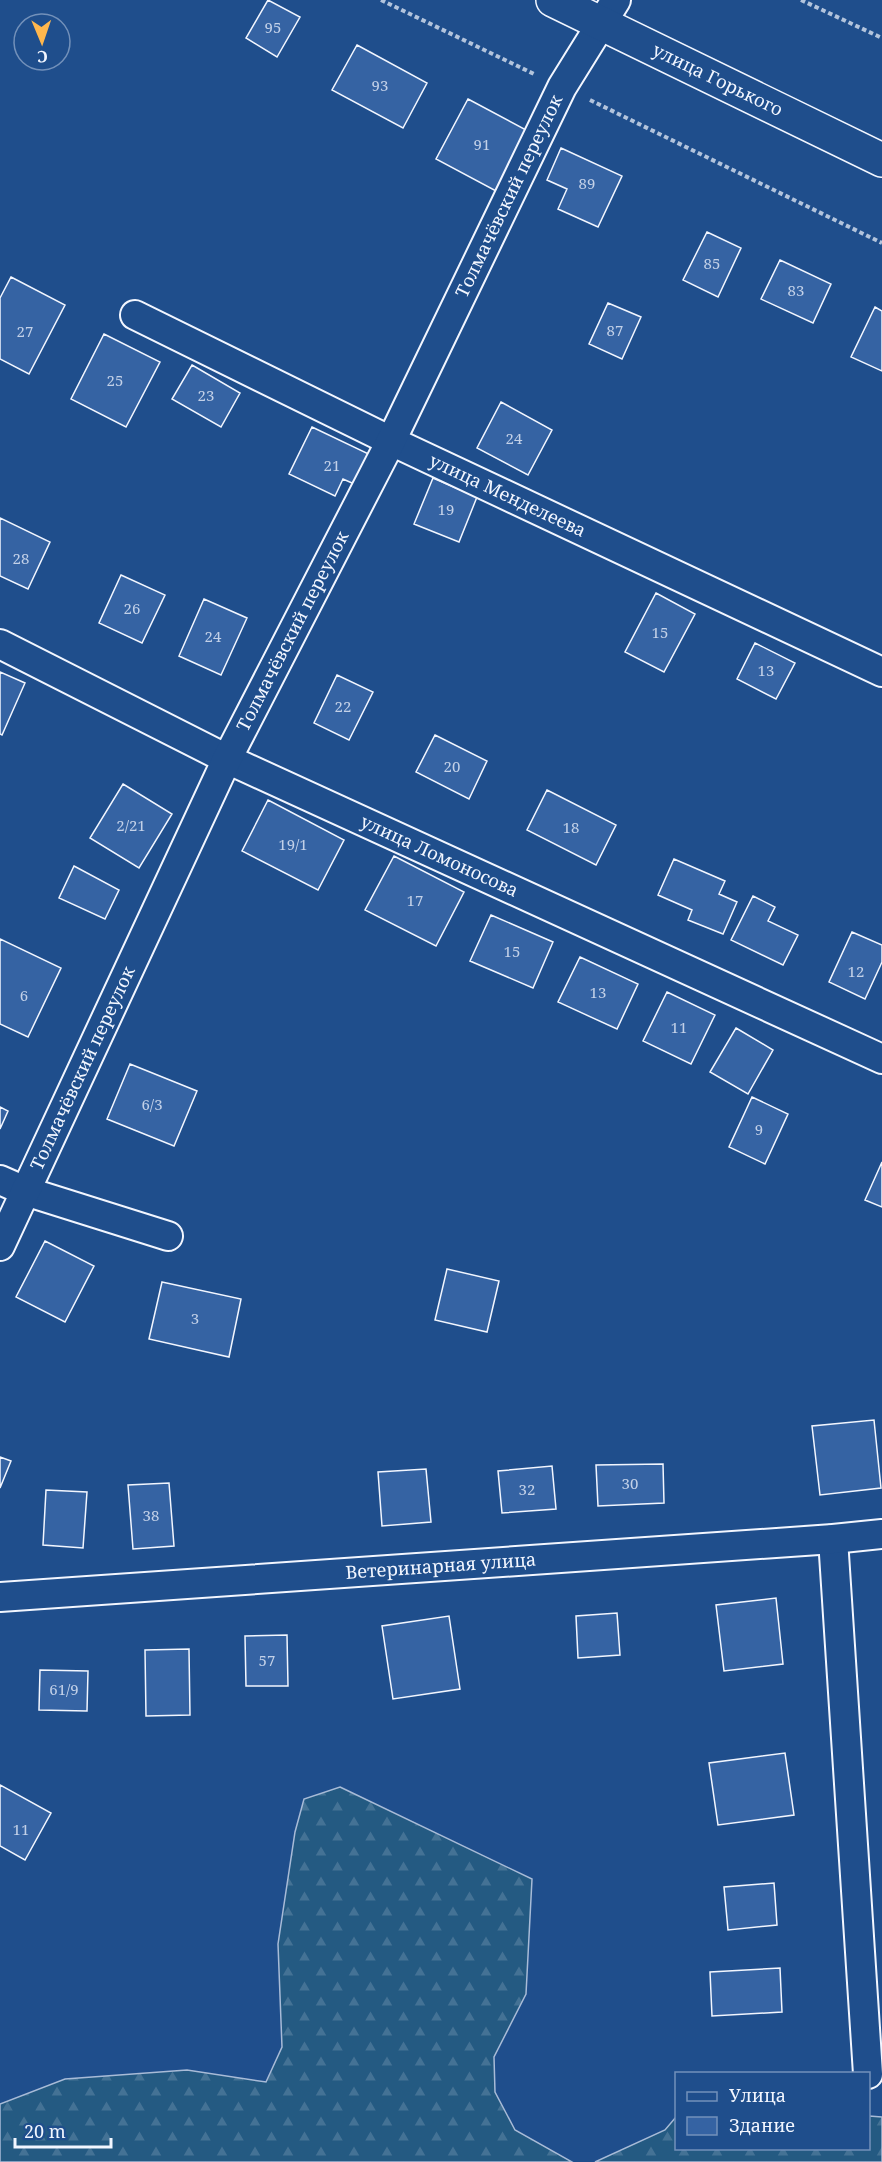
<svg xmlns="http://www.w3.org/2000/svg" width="882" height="2162" font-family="'Noto Serif',serif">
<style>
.forest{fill:url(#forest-firs);stroke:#a8bbd7;stroke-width:1.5}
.building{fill:#3563a3;stroke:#f2f6ff;stroke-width:1.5}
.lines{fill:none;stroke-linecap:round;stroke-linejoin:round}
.street-casing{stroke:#f2f6ff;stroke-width:32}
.secondary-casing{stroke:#f2f6ff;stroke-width:36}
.path{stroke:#b3c4dc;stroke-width:4;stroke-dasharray:4.5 3;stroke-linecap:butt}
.street{stroke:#1f4e8c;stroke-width:28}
.secondary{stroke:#1f4e8c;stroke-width:33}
.labels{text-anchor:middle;stroke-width:4.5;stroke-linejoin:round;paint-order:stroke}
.number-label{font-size:15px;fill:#c3d1e8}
.street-label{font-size:18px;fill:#f2f6ff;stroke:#1f4e8c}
</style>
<defs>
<pattern id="forest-firs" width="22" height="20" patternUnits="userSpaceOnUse" patternTransform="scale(1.5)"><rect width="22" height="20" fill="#245a82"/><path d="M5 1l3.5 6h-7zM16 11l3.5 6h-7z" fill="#447295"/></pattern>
</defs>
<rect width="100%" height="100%" fill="#1f4e8c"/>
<path class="forest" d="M 340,1787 L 532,1879 L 526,1994 L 494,2057 L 495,2092 L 515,2130 L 572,2162 L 0,2162 L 0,2104 L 65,2079 L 187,2070 L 266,2082 L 282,2047 L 278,1944 L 295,1832 L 304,1799 Z
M 869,2116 L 882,2117 L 882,2162 L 595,2162 L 665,2130 L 676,2117 L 676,2148 L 868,2148 Z"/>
<path class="building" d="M 268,0 L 300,17 L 277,57 L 246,38 Z
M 357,45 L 427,83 L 403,128 L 332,90 Z
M 468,99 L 528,131 L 496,191 L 436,159 Z
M 561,148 L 622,176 L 598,227 L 558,209 L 567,189 L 547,180 Z
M 707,232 L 741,248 L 718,297 L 683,280 Z
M 780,260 L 831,284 L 813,323 L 761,299 Z
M 11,277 L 65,305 L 29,374 L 0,359 L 0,298 Z
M 608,303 L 641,317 L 622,359 L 589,344 Z
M 875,307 L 882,311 L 882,371 L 851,357 Z
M 104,334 L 160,362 L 126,427 L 71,399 Z
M 192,365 L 240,393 L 221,427 L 172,399 Z
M 501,402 L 552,430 L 528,475 L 477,448 Z
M 312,427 L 375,457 L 361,487 L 343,479 L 335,496 L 289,474 Z
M 433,478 L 477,497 L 459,542 L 414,524 Z
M 0,518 L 50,542 L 28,589 L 0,576 Z
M 121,575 L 165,595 L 142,643 L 99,623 Z
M 656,593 L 695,614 L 664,672 L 625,652 Z
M 204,599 L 247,618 L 221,675 L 179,656 Z
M 755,643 L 795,663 L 776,699 L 737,679 Z
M 0,672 L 25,683 L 2,735 L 0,734 Z
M 337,675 L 373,692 L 349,740 L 314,723 Z
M 435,735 L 487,761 L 469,799 L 416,772 Z
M 123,784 L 172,814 L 139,868 L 90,838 Z
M 547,790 L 616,825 L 596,865 L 527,830 Z
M 268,800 L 344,840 L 318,890 L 242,851 Z
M 394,856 L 464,892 L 436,946 L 365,910 Z
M 674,859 L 725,881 L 719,894 L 737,902 L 723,934 L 688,920 L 692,910 L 658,895 Z
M 74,866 L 119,890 L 105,919 L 59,898 Z
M 753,896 L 775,907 L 768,921 L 798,935 L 783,965 L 731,940 Z
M 491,915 L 553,942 L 533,988 L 470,961 Z
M 852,932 L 882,945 L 882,962 L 865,999 L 829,982 Z
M 0,939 L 61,968 L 28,1037 L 0,1024 Z
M 580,957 L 638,984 L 617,1029 L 558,1002 Z
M 667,992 L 715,1015 L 691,1064 L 643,1041 Z
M 736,1028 L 773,1050 L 748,1094 L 710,1072 Z
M 130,1064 L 197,1091 L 174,1146 L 107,1119 Z
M 752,1097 L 788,1114 L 765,1164 L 729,1147 Z
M 0,1107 L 8,1111 L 0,1129 Z
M 882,1162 L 882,1207 L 865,1200 Z
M 45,1241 L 94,1266 L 65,1322 L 16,1297 Z
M 447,1269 L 499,1281 L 487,1332 L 435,1320 Z
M 162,1282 L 241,1299 L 229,1357 L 149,1339 Z
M 874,1420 L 881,1488 L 820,1495 L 812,1426 Z
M 0,1457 L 11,1461 L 0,1488 Z
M 663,1464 L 664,1503 L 598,1506 L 596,1465 Z
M 552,1466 L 556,1509 L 502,1513 L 498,1471 Z
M 426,1469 L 431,1522 L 382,1526 L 378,1472 Z
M 169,1483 L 174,1546 L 133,1549 L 128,1485 Z
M 46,1490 L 87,1492 L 83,1548 L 43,1545 Z
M 776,1598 L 783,1664 L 724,1671 L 716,1605 Z
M 617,1613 L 620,1655 L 578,1658 L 576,1616 Z
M 449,1616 L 460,1689 L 393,1699 L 382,1626 Z
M 287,1635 L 288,1686 L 246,1686 L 245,1636 Z
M 189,1649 L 190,1715 L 146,1716 L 145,1650 Z
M 40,1670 L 88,1671 L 87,1711 L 39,1710 Z
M 785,1753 L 794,1815 L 718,1825 L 709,1763 Z
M 0,1785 L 51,1813 L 25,1860 L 0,1846 Z
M 774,1883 L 777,1925 L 728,1930 L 724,1887 Z
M 780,1968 L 782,2012 L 712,2016 L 710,1972 Z"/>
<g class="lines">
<g class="street-casing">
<g id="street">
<path id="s1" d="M 135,315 L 391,441 L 882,672"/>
<path id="s2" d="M 0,644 L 227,759 L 882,1059"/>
<path d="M 0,1180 L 25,1191 L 168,1236"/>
<path id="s3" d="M 0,1246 L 227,759 L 391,441 L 562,87 L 616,0"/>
<path d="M 833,1539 L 868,2074"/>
<path id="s4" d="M 0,1597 L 833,1539 L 882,1534"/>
</g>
</g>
<g class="secondary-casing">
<g id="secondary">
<path id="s5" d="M 553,0 L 882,160"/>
</g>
</g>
<path class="path" d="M 381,0 L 534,74
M 801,0 L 882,38
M 590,100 L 882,243"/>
<use href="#street" class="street"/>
<use href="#secondary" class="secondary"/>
</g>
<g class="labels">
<g class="number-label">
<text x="273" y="33">95</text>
<text x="380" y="91">93</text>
<text x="482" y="150">91</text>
<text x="587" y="189">89</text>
<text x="712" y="269">85</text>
<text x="796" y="296">83</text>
<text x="615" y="336">87</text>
<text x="25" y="337">27</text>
<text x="115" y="386">25</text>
<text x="206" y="401">23</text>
<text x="514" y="444">24</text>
<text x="332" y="471">21</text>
<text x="446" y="515">19</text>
<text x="21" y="564">28</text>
<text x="132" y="614">26</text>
<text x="660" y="638">15</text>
<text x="213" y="642">24</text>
<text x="766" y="676">13</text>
<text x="343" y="712">22</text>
<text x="452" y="772">20</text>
<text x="131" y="831">2/21</text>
<text x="571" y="833">18</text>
<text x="293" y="850">19/1</text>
<text x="415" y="906">17</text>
<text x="512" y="957">15</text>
<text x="856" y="977">12</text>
<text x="598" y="998">13</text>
<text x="24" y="1001">6</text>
<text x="679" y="1033">11</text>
<text x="152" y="1110">6/3</text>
<text x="759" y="1135">9</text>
<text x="195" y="1324">3</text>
<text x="630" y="1489">30</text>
<text x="527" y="1495">32</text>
<text x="151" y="1521">38</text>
<text x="267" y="1666">57</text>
<text x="64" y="1695">61/9</text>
<text x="21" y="1835">11</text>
</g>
<g class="street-label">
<text dy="6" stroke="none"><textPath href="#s5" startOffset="183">улица Горького</textPath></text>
<text dy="6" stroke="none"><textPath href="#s3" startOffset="1167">Толмачёвский переулок</textPath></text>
<text dy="6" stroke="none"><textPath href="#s1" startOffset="414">улица Менделеева</textPath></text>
<text dy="6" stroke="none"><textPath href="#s3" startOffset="681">Толмачёвский переулок</textPath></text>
<text dy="6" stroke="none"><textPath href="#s2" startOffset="488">улица Ломоносова</textPath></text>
<text dy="6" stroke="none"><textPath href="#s3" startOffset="196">Толмачёвский переулок</textPath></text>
<text dy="6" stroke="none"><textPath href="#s4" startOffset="442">Ветеринарная улица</textPath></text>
</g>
</g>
<rect x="675" y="2072" width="195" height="78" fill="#1f4e8c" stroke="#7391ba" stroke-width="1.5"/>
<rect x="687" y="2092" width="30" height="9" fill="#1f4e8c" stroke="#7391ba" stroke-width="1.5"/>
<text x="729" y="2102" font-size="18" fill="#f2f6ff">Улица</text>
<rect x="687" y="2117" width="30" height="18" fill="#3563a3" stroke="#7391ba" stroke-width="1.5"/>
<text x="729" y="2132" font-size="18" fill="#f2f6ff">Здание</text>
<g transform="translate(42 42) rotate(178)"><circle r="28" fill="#1f4e8c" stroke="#7391ba" stroke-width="1.5"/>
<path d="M0-4.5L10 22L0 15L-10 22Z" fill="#ffb74d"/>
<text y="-9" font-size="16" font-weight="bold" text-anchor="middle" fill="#f2f6ff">С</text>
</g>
<path d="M15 2138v9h96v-9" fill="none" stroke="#f2f6ff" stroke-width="3"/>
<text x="24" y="2138" font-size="18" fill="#f2f6ff" stroke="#1f4e8c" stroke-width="4.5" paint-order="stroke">20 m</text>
</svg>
